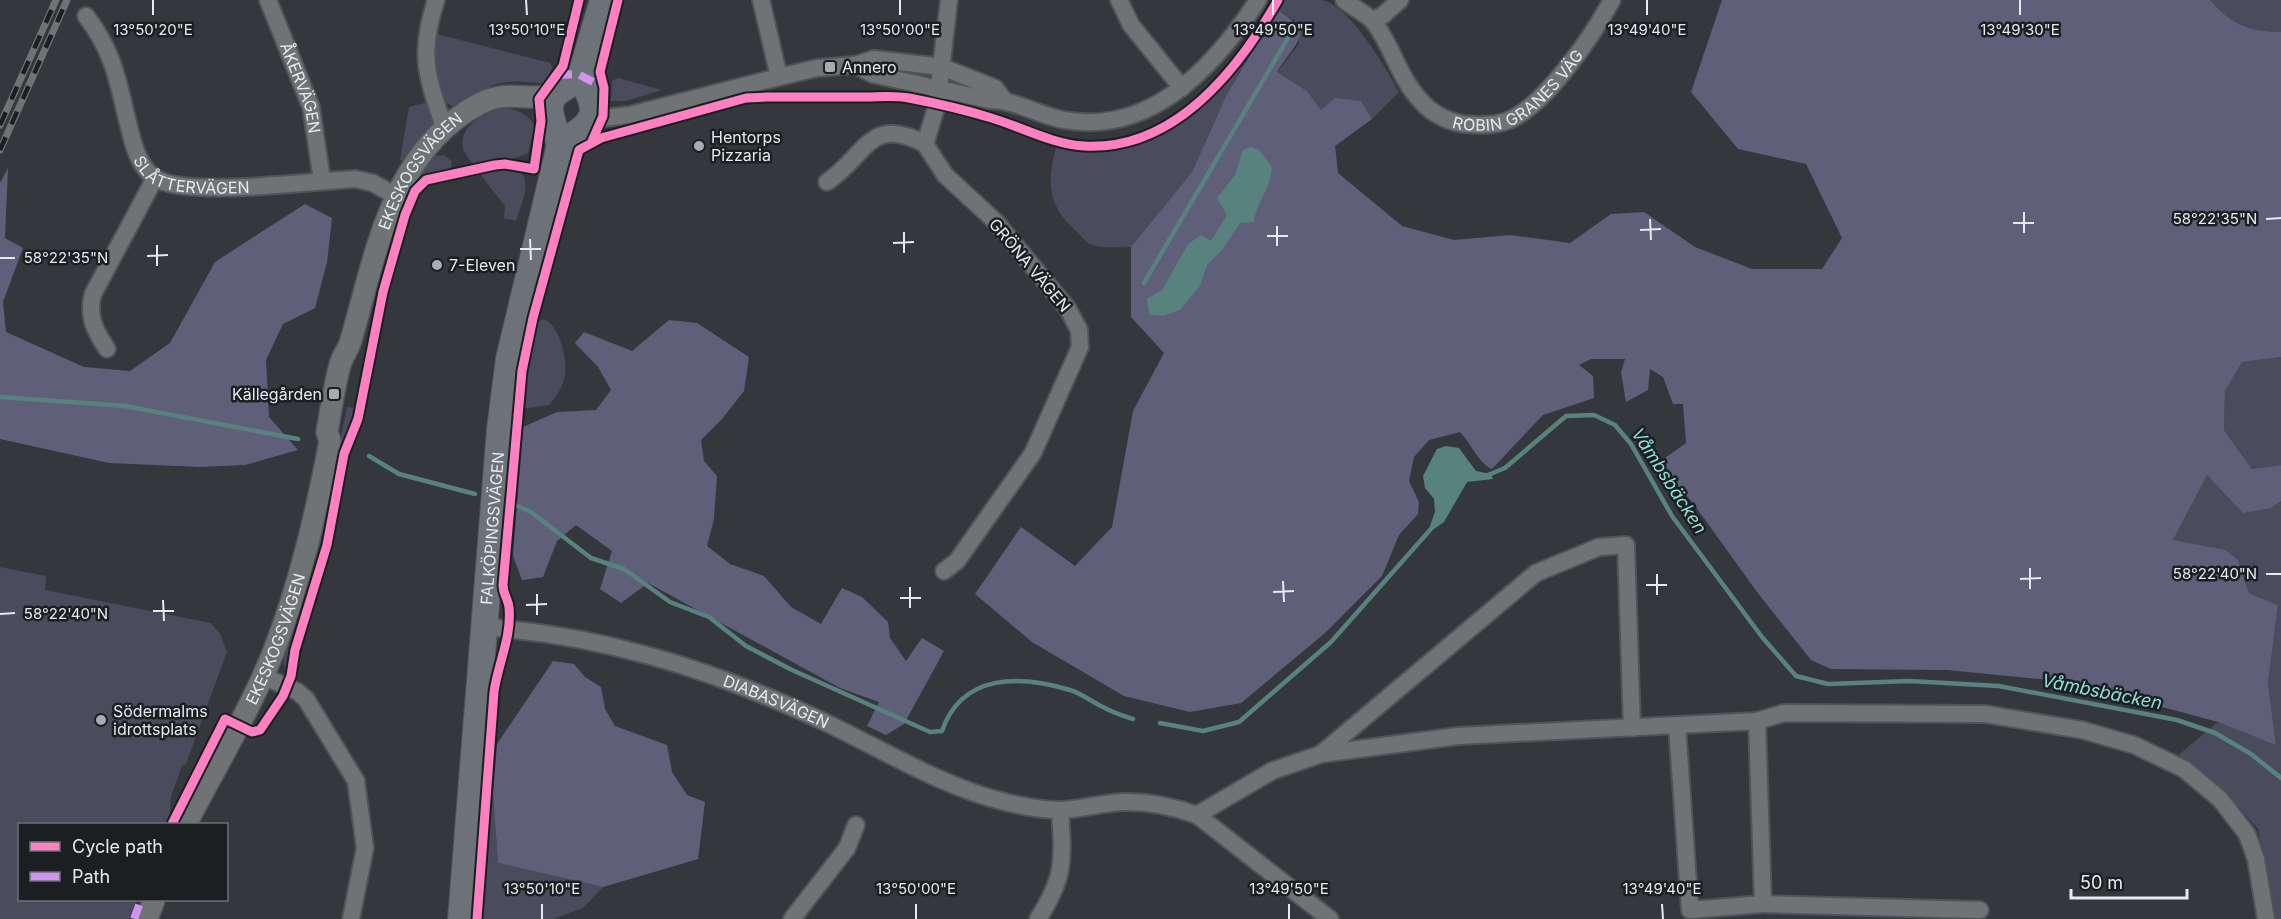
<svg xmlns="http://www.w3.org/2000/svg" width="2281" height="919" font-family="Inter,sans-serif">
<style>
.green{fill:#4b4b5e}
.forest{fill:#605f7a}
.water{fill:#58827e}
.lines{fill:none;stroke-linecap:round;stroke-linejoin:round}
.stream{stroke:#58827e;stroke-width:4.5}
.minor-casing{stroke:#515457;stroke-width:20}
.tertiary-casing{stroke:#515457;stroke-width:24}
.primary-casing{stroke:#515457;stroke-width:28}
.minor{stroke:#6f7375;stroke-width:16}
.tertiary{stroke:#6f7375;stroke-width:21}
.primary{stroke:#6c7278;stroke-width:26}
.rail-casing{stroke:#707375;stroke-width:7}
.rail{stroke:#1b1f22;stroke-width:4.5;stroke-dasharray:14;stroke-linecap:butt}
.quiet{stroke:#d193ec;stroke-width:8;stroke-dasharray:15 8;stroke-linecap:butt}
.cycleway-casing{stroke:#1b1f22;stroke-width:13}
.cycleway{stroke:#ff80c0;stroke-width:9}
.ticks{fill:none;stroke:#e4eaee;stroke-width:2}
.poi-dot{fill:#a6acb0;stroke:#1b1f22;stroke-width:2}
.labels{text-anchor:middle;stroke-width:5;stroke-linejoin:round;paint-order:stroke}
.poi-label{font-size:16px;fill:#e4eaee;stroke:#1b1f22;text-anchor:start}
.street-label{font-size:16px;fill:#e4eaee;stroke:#1b1f22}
.water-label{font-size:18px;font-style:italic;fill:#8fdfda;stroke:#1b1f22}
.ticks-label{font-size:15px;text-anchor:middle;fill:#e4eaee;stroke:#1b1f22;stroke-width:5;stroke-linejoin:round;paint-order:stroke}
</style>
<rect width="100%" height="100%" fill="#34383c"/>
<path class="green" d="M 1283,0 C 1295,0 1309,0 1321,0 C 1349,4 1386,68 1399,92 L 1372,119 L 1361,101 L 1321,111 L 1307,91 L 1277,72 L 1299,44 L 1294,20 L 1277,10 Z
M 2210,0 L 2281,0 L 2281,32 C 2249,32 2231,24 2210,0 Z
M 437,34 L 550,63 L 552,68 L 546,84 C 522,81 500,78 479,92 C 470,97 465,106 454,107 C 429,97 434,58 432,36 Z
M 1250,54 L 1227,94 L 1192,172 L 1131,247 C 1118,247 1102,249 1090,244 C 1085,241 1080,235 1076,231 C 1047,205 1047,183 1056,147 C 1151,162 1191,119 1250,54 Z
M 618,78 L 662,90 L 626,101 L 611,101 L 612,81 Z
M 428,102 L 435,118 L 434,126 L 402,161 L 400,160 L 409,107 Z
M 505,108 C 519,110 528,114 535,127 L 528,153 C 521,158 485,165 475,166 C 471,161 466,156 464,151 C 455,127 487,110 505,108 Z
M 443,155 L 452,161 L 450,170 L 418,176 L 434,156 Z
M 503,166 C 539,170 523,198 516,221 L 504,218 L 505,206 L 480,174 L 487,169 Z
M 544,319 C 559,325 568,359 565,375 C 563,386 557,396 549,405 L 522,409 L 534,323 Z
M 2281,357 L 2281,465 L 2252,469 L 2224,430 L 2225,391 L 2242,362 Z
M 347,407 L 356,408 L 338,464 L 318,565 L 295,641 L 290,672 L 284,665 L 284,658 L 314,566 Z
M 2207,474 L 2271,508 L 2281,501 L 2281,919 L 2275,919 L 2258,829 L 2222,789 L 2176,757 L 2218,722 L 2276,744 L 2268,683 L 2278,605 L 2249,593 L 2238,560 L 2173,540 Z
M 0,567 L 46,576 L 45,590 L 211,623 L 220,634 L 227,652 L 186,764 L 182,766 L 171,796 L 170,813 L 166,824 L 20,824 L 20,900 L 136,900 L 129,919 L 0,919 Z
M 493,793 L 498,863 L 603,887 L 583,908 L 554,919 L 482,919 Z"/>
<path class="forest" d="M 1722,0 L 2210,0 C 2231,24 2249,32 2281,32 L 2281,357 L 2242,362 L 2225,391 L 2224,430 L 2252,469 L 2281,465 L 2281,501 L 2271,508 L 2243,513 L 2207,475 L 2173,540 L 2225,550 L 2238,560 L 2249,593 L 2278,605 L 2268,683 L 2276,745 L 2218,722 L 2070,682 L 1947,670 L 1831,669 L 1811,660 L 1757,592 L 1693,503 L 1658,463 L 1686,443 L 1683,404 L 1673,404 L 1663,377 L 1650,369 L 1648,390 L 1626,402 L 1621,372 L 1625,359 L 1591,359 L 1579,365 L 1593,376 L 1594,398 L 1543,415 L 1492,469 C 1478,463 1471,443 1460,432 L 1429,440 L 1414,457 L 1409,481 L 1419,502 L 1418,514 L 1399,535 L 1382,576 L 1325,633 L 1241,703 L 1190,712 L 1124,696 L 1032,642 L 975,594 L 1021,527 L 1075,566 L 1112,527 L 1133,411 L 1164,353 L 1131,317 L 1131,247 L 1192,172 L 1227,94 L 1277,10 C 1318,33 1294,43 1277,72 L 1307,91 L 1321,110 L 1335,98 L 1361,101 L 1372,119 L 1335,146 L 1338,173 L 1402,226 L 1454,240 L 1510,235 L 1570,243 L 1611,214 L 1644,212 L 1695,247 L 1752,269 L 1822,269 L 1842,238 L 1806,164 L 1738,149 L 1691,92 Z
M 8,168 L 5,238 L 23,248 L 3,302 L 6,332 L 84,367 L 130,371 L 170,343 L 215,262 L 305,204 L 332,218 L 327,262 L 315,308 L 283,324 L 266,360 L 269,417 L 298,450 L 245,465 L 200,467 L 109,463 L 0,439 L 0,183 Z
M 669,320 L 697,323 L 749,357 L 744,391 L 722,419 L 701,440 L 704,461 L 717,476 L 714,519 L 707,546 L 730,564 L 764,576 L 791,607 L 821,624 L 842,588 L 862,597 L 888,622 L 890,638 L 906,661 L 922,638 L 944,651 L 904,724 L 886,735 L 867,726 L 879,702 L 840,688 L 648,583 L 621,603 L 600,589 L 612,551 L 576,525 L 557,541 L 543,577 L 522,580 L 513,556 L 523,427 L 557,412 L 596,410 L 611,390 L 598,367 L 575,343 L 584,332 L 632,351 Z
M 553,661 L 574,664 L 585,677 L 601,687 L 605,709 L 615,726 L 667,745 L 672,772 L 687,795 L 705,802 L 698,859 L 603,887 L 498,863 L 493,793 L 497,744 Z"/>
<path class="water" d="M 1251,147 L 1259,150 L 1272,167 C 1271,189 1257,200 1254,222 L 1240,223 L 1222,250 L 1207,265 L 1200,286 L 1180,310 L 1163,316 L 1149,314 L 1147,299 L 1163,289 L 1188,244 L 1201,235 L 1211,241 L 1227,215 L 1217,198 L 1235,175 L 1243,150 Z
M 1446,446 L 1459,448 L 1476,471 L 1491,474 L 1493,479 L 1467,482 L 1444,522 L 1427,534 L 1435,512 L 1434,499 L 1425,488 L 1423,476 L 1437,449 Z"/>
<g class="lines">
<path class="stream" d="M 1144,283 L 1295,26
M 0,397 L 125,406 L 298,439
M 369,456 L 399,474 L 475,494
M 1488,475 L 1505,468 L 1566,416 L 1594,415 L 1615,425 L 1631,444 L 1672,516 L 1762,637 L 1796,676 L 1828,684 L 1909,681 L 1999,686 L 2177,720 L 2215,733 L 2251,754 L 2281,778
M 513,504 L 531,512 L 591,558 L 624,569 L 670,602 L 709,617 L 746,646 L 792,670 L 930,732 L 942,731 C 962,673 1020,675 1070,690 C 1081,693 1092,702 1103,707 C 1112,712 1123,716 1133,719
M 1160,723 L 1203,731 L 1239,722 L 1331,642 L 1430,530"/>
<g class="minor-casing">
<g id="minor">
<path id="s1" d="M 268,0 L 311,107 L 322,180"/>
<path d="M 436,0 C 418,56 427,76 445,130"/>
<path d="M 761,0 L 779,77"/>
<path d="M 1119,0 L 1131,25 L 1182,88"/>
<path id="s2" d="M 1344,0 C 1352,7 1367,14 1373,21 C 1392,45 1399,78 1420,100 C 1431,113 1447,121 1463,124 C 1478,125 1490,126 1504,122 C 1543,110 1593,35 1612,0"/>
<path id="s3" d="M 86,16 C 116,55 118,85 130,131 C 134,147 140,168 155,178 C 186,198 313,181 355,179 L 373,183 L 396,196"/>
<path d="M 1372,20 L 1382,16 L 1400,0"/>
<path d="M 855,65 L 872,74 L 989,100 C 1016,100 1038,115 1064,120 C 1151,136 1215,66 1258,0"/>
<path d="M 586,126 L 603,118 L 630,115 L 779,77 L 817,68 L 855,65 L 874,59 L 942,67 L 995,88 L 1004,100"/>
<path d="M 827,182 C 868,154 869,115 925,144"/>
<path d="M 107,349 C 95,331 87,316 93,294 L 155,178"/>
<path d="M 944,571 L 957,561 L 1033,453 L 1080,347 L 1079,330 L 1068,309 L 996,222 L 945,175 L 925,144 L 937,105 L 949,0"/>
<path id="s4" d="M 483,627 C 601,635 707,668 814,717 C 875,745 939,786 1005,802 C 1022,806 1041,810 1059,810 C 1080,810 1101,803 1122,802 C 1148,801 1172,806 1197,815 L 1330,919"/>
<path d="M 263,676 L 298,692 L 306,699 L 356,781 L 365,848 L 351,919"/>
<path d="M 1677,725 L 1690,910 L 1763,904 L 1757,721"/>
<path d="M 1321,754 L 1536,573 L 1599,547 L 1626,545 L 1632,728"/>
<path d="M 1197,815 L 1272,771 L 1321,754 L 1458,736 L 1757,721 L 1784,713 L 1985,714 L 2082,730 L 2134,745 L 2184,769 L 2220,799 L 2247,834 L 2256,859 L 2266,919"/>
<path d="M 1763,904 L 1980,910"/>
<path d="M 792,919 L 847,848 L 856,825"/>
<path d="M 1038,919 C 1066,875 1063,860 1060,810"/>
</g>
</g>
<g class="tertiary-casing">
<g id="tertiary">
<path id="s5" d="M 186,824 C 215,768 249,712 273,653 C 300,584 316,514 330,441 L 327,432 C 331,410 334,387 340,365 C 342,356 349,349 351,340 C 376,255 391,151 479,104 C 511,87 531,105 557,92"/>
<path d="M 147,919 L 154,900"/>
</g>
</g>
<g class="primary-casing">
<g id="primary">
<path d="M 560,145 L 586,126 L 594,113 L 591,99 L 581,75 L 603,0"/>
<path d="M 560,145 C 556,128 541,105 558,92 C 566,86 574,83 581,75"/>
<path id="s6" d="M 461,919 L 500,429 L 509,359 L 560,145"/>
</g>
</g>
<use href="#minor" class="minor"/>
<use href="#tertiary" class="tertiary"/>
<use href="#primary" class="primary"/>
<g class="rail-casing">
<path id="rail" d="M 0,125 L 56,0
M 0,150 L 67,0"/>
</g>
<use href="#rail" class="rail"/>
<path class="quiet" d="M 557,75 L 578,74 L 604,88
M 134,919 L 141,900"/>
<g class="cycleway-casing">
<path id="cycleway" d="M 592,141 L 603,116 L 604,88 L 600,72 L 618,0
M 172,824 L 225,719 L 252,732 L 260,730 L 283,696 L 291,676 L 295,650 L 327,545 L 344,454 L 358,419 L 383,292 L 405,215 L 415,191 L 426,180 L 495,165 L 505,164 L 534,169 L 541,121 L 539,99 L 563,66 L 579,0
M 477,919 L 494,692 C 498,663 512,637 509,607 C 508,599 503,594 503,585 L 522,371 L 533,318 L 579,150 L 601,138 L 746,98 L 767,97 C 799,97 831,97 863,97 C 878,97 894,95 909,98 C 935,103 962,109 988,117 C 1020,126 1051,144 1084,146 C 1174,151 1238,70 1278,0"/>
</g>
<use href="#cycleway" class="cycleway"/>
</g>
<path class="ticks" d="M 153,0 L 153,15M 526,0 L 527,15M 900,0 L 900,15M 1273,0 L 1273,15M 1647,0 L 1647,15M 2020,0 L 2020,15M 2024,212 L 2024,233M 1650,219 L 1651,240M 2266,219 L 2281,218M 2013,223 L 2034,223M 1277,226 L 1277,246M 1640,230 L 1661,229M 904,232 L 904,253M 1267,236 L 1288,236M 530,239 L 531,260M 893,243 L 914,242M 157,245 L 157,266M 520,249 L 541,249M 147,256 L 168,255M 0,258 L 15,258M 2030,568 L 2030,589M 1657,574 L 1657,595M 2266,574 L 2281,574M 2020,579 L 2041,578M 1283,581 L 1284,602M 1646,585 L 1667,585M 910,587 L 910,608M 1273,592 L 1294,591M 537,594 L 537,615M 900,598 L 921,598M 163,600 L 164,621M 526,605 L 547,604M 153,611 L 174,611M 0,614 L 15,613M 542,904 L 542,919M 916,904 L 916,919M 1289,904 L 1289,919M 1662,904 L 1663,919"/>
<g class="poi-dot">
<rect x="824" y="61" width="12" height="12" rx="3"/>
<circle cx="699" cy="146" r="6"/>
<circle cx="437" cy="265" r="6"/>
<rect x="328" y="388" width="12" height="12" rx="3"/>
<circle cx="101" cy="720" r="6"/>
</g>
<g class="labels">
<g class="poi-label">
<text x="842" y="73">Annero</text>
<text x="711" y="143">Hentorps<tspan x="711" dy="18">Pizzaria</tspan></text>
<text x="449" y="271">7-Eleven</text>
<text x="322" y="400" text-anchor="end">Källegården</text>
<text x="113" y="717">Södermalms<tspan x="113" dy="18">idrottsplats</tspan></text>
</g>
<g class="street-label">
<text dy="6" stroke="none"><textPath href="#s2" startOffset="246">ROBIN GRANES VÄG</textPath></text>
<text dy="6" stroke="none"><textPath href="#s1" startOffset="94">ÅKERVÄGEN</textPath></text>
<text dy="6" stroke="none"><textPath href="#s3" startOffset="213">SLÅTTERVÄGEN</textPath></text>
<text dy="6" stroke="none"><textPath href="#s5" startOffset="702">EKESKOGSVÄGEN</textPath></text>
<text transform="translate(1030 265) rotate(50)" y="6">GRÖNA VÄGEN</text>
<text dy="6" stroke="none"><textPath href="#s6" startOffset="392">FALKÖPINGSVÄGEN</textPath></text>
<text dy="6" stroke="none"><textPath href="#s5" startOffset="206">EKESKOGSVÄGEN</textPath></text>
<text dy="6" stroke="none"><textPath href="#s4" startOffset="304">DIABASVÄGEN</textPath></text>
</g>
<g class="water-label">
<text transform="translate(1669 481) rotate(57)" y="6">Våmbsbäcken</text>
<text transform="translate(2102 692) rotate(11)" y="6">Våmbsbäcken</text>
</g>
</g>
<g class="ticks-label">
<text x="153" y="35">13°50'20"E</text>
<text x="527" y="35">13°50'10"E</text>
<text x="900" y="35">13°50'00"E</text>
<text x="1273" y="35">13°49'50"E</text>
<text x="1647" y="35">13°49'40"E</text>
<text x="2020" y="35">13°49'30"E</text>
<text x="2215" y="224">58°22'35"N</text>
<text x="66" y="263">58°22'35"N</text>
<text x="2215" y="579">58°22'40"N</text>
<text x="66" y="619">58°22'40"N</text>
<text x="542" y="894">13°50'10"E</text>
<text x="916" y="894">13°50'00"E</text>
<text x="1289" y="894">13°49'50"E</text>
<text x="1662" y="894">13°49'40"E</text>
</g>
<rect x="18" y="823" width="210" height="78" fill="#1b1f22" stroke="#6b7074" stroke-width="1.5"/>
<rect x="30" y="842" width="30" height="9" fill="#ff80c0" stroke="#6b7074" stroke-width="1.5"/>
<text x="72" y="853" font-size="18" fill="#e4eaee">Cycle path</text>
<rect x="30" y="872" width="30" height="9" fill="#d193ec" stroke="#6b7074" stroke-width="1.5"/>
<text x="72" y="883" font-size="18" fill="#e4eaee">Path</text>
<path d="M2071 889v9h116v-9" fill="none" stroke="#e4eaee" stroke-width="3"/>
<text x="2080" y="889" font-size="18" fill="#e4eaee" stroke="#1b1f22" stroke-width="4.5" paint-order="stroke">50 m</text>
</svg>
